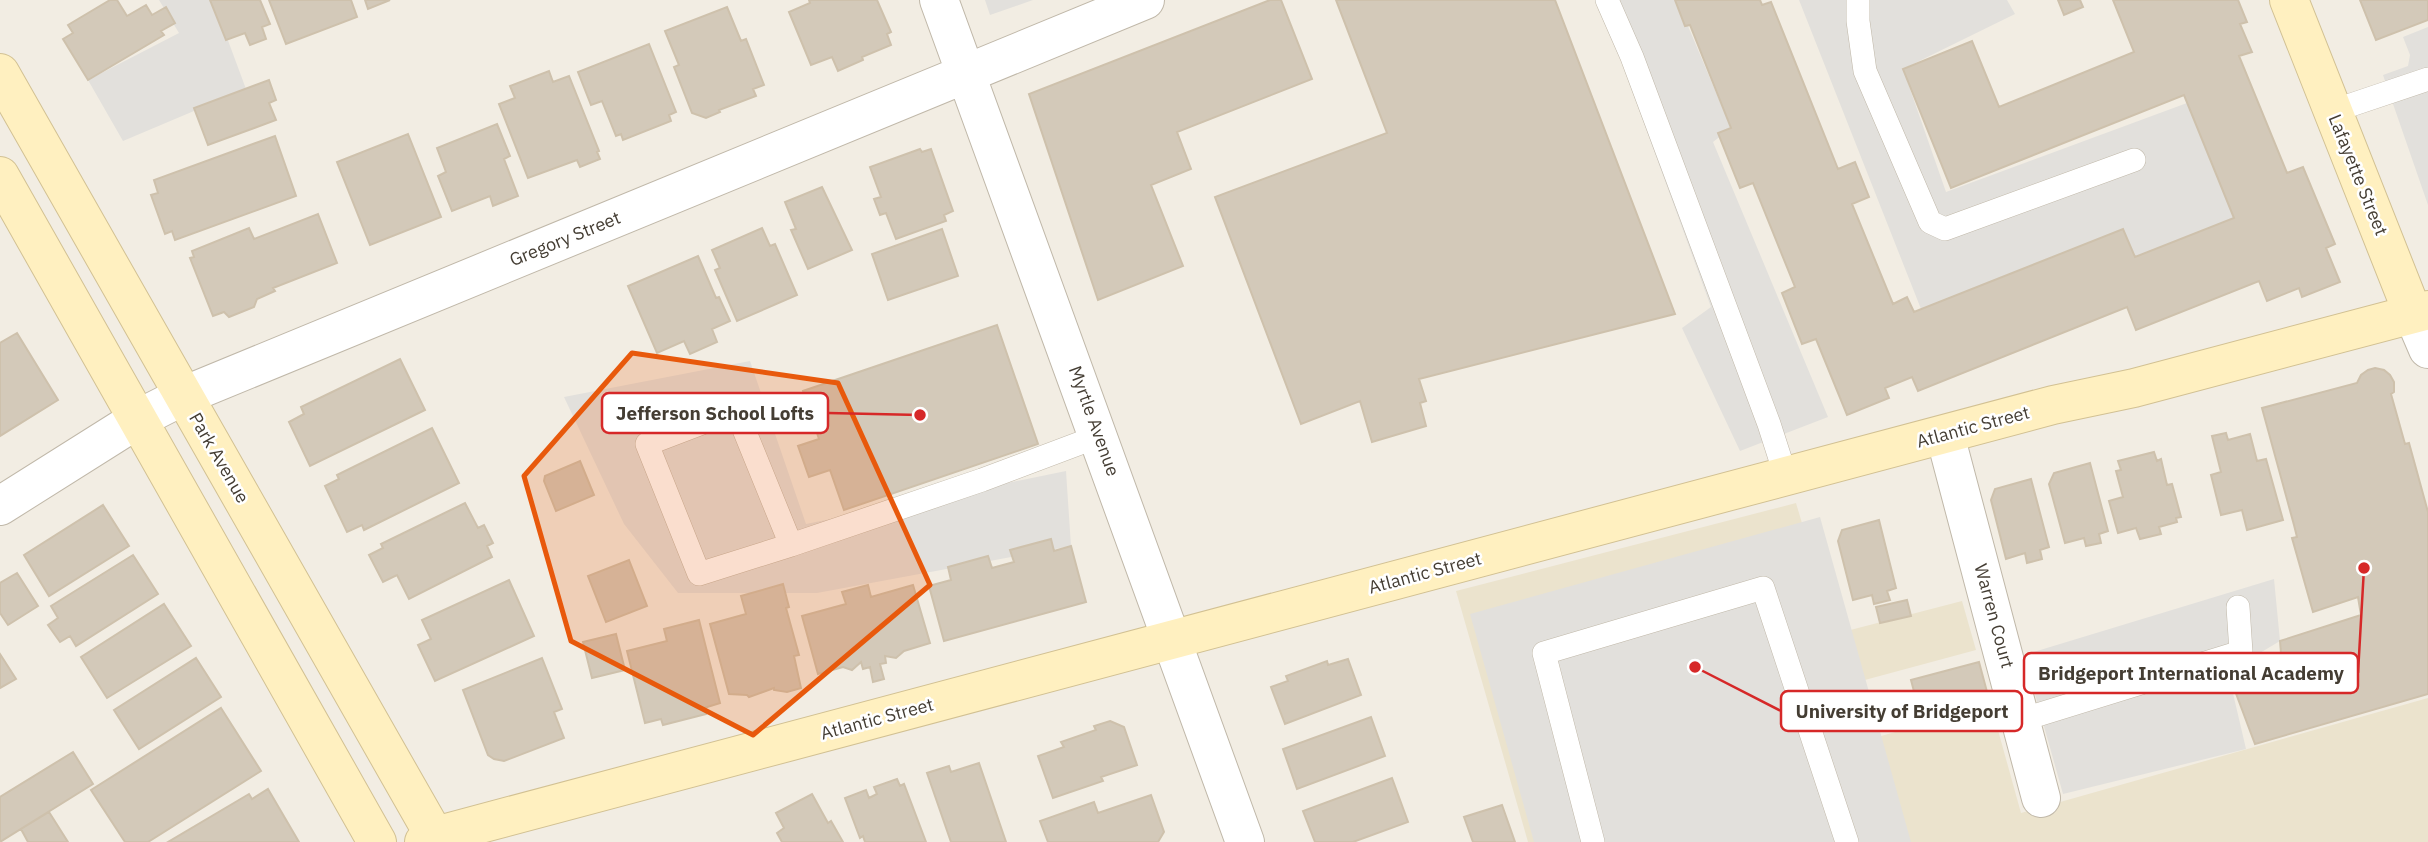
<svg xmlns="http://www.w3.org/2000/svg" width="2428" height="842" font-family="'IBM Plex Sans',sans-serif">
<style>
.education{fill:#ebe3cd}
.parking{fill:#e2e0dc}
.building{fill:#d3c9b9;stroke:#cec1ac;stroke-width:2}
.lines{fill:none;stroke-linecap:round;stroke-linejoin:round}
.lane-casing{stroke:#c0b8a9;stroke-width:24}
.street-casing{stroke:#c0b8a9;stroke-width:40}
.secondary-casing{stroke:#d2c193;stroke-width:40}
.lane{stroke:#fff;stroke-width:23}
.street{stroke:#fff;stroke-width:38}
.secondary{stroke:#fff0c0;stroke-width:38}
.marked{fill:#e8590c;fill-opacity:0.2;stroke:#e8590c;stroke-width:5;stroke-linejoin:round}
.labels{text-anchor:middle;stroke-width:5;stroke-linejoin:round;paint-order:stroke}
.street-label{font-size:18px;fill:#443d33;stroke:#fff}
.leader{fill:none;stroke:#d62828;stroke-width:2.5}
.callout-dot{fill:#d62828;stroke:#fff;stroke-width:2.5}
.callout{fill:#fff;stroke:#d62828;stroke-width:2.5}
.callout-label{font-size:19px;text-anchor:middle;font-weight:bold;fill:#443d33}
</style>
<rect width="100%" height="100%" fill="#f2ede3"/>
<path class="education" d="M 1796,503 L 1835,634 L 1962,601 L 1976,650 L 1850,684 L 1867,740 L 1991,705 L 2021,813 L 2428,698 L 2428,842 L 1528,842 L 1456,591 Z"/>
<path class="parking" d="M 159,0 L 213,0 L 246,89 L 123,141 L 88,80 L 179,33 Z
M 985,0 L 1033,0 L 990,15 Z
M 1599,0 L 1677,0 L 1731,128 L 1713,142 L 1828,417 L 1740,451 L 1682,328 L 1711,307 Z
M 1799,0 L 2007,0 L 2015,14 L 1903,69 L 1946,192 L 2187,103 L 2234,218 L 2135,257 L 2123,229 L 1921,309 Z
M 2428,27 L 2428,205 L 2383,75 L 2408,66 L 2410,55 L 2403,37 Z
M 750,361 L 806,524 L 1066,471 L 1071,546 L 817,593 L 678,593 L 624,524 L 564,397 Z
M 1820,517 L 1911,842 L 1534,842 L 1470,614 Z
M 2274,579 L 2280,641 L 2228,672 L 2246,749 L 2063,794 L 2024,655 Z"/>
<path class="building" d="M 110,0 L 117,0 L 127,16 L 146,5 L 152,15 L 166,7 L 175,23 L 161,31 L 164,35 L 88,80 L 63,39 L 73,33 L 68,25 Z
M 210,0 L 260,0 L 270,24 L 262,27 L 266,39 L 250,45 L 245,33 L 226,40 Z
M 269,0 L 351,0 L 357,17 L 286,44 Z
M 365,0 L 390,0 L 368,9 Z
M 809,0 L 877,0 L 891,32 L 887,34 L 891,45 L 862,57 L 863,60 L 838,71 L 832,57 L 811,65 L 789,12 L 810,3 Z
M 1270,0 L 1281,0 L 1312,79 L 1177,132 L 1191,169 L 1151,185 L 1183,266 L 1098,300 L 1029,94 Z
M 1336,0 L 1555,0 L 1675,314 L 1419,379 L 1426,401 L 1420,403 L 1426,426 L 1372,442 L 1360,401 L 1301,424 L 1215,197 L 1387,133 Z
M 1675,0 L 1760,0 L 1762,5 L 1771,2 L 1838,169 L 1855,162 L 1869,197 L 1852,204 L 1893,304 L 1907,297 L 1914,312 L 2123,229 L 2135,257 L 2234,218 L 2184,95 L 1951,188 L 1903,69 L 1972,41 L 1999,107 L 2134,52 L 2113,0 L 2238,0 L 2247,22 L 2240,24 L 2252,52 L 2239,56 L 2287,173 L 2303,167 L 2335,244 L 2326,248 L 2340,282 L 2302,297 L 2299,288 L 2267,301 L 2259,281 L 2136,330 L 2127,307 L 1918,391 L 1912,377 L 1885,388 L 1889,398 L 1847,415 L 1816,339 L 1802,344 L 1782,293 L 1795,287 L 1753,183 L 1740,188 L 1718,133 L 1731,128 L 1690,25 L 1685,26 Z
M 2058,0 L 2080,0 L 2083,7 L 2064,15 Z
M 2360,0 L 2428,0 L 2428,20 L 2376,40 Z
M 727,7 L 741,41 L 746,39 L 764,85 L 753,89 L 756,96 L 719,110 L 720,112 L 706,118 L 692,113 L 674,67 L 679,65 L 665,31 Z
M 649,44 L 676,112 L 669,115 L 671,121 L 623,140 L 621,134 L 616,136 L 602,101 L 591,105 L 578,72 Z
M 549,71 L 553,82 L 569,76 L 599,151 L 597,152 L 600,159 L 580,167 L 577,160 L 528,178 L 499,104 L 515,98 L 510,86 Z
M 269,80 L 276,100 L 269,103 L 276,120 L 208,145 L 194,108 Z
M 497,124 L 510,156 L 504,159 L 518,196 L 493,206 L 490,196 L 452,211 L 438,176 L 446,172 L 437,148 Z
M 408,134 L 441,217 L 370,245 L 337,162 Z
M 275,136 L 296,196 L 175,240 L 172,231 L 165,234 L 151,195 L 158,193 L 154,180 Z
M 920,149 L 922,152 L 931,149 L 953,211 L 944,215 L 946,221 L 896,239 L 886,213 L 880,215 L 874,199 L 881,197 L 870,167 Z
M 822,187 L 852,250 L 808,269 L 791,230 L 796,229 L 785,202 Z
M 318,214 L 337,263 L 273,288 L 275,291 L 257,299 L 254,307 L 229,317 L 224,312 L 213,316 L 190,258 L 194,257 L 192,251 L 249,228 L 254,239 Z
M 762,228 L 770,246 L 775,244 L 797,295 L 737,321 L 715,270 L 720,268 L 712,250 Z
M 942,229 L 958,276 L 888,300 L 872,254 Z
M 698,256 L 716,298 L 719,297 L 730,321 L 712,329 L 717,342 L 690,354 L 684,341 L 657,353 L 628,286 Z
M 997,325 L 1038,444 L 844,510 L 830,470 L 809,477 L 798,446 L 819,439 L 803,391 Z
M 17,333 L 58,400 L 0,436 L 0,343 Z
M 400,359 L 425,410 L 310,466 L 289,422 L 304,414 L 301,407 Z
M 2375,368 L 2384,370 L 2390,375 L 2394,382 L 2394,392 L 2391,394 L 2405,444 L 2409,443 L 2428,512 L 2428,694 L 2255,744 L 2228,672 L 2281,653 L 2280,641 L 2361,615 L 2358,597 L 2313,612 L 2292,538 L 2297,537 L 2294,525 L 2262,408 L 2357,383 L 2361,375 L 2368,370 Z
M 432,428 L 459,483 L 364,530 L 362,525 L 347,532 L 325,486 L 339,479 L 337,475 Z
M 2226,433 L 2228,440 L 2250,434 L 2257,461 L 2266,459 L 2283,520 L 2247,530 L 2242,510 L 2221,515 L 2211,475 L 2221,472 L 2212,436 Z
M 2154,452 L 2157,461 L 2161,459 L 2167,485 L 2172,484 L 2181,517 L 2176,518 L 2177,522 L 2159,527 L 2161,534 L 2140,539 L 2136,528 L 2118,533 L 2109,501 L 2123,497 L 2116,471 L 2121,470 L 2118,461 Z
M 580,461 L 594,495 L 556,511 L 544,481 L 545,476 Z
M 2090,463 L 2108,531 L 2099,534 L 2101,543 L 2086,546 L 2084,538 L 2065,543 L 2049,484 L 2054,473 Z
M 2031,479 L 2049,547 L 2040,550 L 2042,559 L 2027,563 L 2025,553 L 2006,559 L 1991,500 L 1995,489 Z
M 465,503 L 478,528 L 484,525 L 493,543 L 487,546 L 492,557 L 409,599 L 397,575 L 383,582 L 369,555 L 383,548 L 381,544 Z
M 103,505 L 129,546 L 49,596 L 24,555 Z
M 1879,520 L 1896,588 L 1887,591 L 1890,600 L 1874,604 L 1872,595 L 1853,600 L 1838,541 L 1842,530 Z
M 1051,539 L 1054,551 L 1071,546 L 1086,602 L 944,641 L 929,586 L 951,580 L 948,567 L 988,556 L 992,568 L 1014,562 L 1010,550 Z
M 133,555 L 158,594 L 76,646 L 70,636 L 60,642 L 48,625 L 58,618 L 51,606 Z
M 629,560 L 647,606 L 606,622 L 588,576 Z
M 17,573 L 38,606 L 8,625 L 0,613 L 0,583 Z
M 509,580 L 534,636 L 435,681 L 418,645 L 431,639 L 422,620 Z
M 783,584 L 789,607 L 786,608 L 799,655 L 794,656 L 801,688 L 787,692 L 774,690 L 774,688 L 749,697 L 747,695 L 729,694 L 710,624 L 746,614 L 741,596 Z
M 868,585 L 871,597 L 913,585 L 930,643 L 904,651 L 896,658 L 885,656 L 886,663 L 880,664 L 884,679 L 873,682 L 870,667 L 863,669 L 861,662 L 852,670 L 843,667 L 818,674 L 802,616 L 846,604 L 842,592 Z
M 1907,600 L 1911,616 L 1880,623 L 1876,607 Z
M 164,604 L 191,646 L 107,698 L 81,657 Z
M 699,620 L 720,703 L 704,708 L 706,714 L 663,725 L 661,719 L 645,723 L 627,651 L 667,641 L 664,629 Z
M 616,634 L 625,670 L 592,678 L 583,642 Z
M 0,654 L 16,679 L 0,688 Z
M 196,658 L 221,697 L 139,749 L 114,710 Z
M 542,658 L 562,709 L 554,712 L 564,738 L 504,761 L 494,759 L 488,755 L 463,690 Z
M 1348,659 L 1361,695 L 1285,724 L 1271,687 L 1288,681 L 1286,676 L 1327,661 L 1328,665 Z
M 1979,662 L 1990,703 L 1922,722 L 1911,680 Z
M 221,708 L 261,771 L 148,842 L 125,842 L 91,790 Z
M 1371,717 L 1385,756 L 1297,789 L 1283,749 Z
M 1110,721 L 1124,727 L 1137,765 L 1101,777 L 1103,781 L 1053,798 L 1038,756 L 1064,747 L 1061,742 L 1096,730 L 1094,726 Z
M 73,752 L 93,784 L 0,842 L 0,797 Z
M 979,763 L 1006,842 L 951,842 L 927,773 L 949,766 L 951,772 Z
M 1392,778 L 1408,822 L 1353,842 L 1315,842 L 1303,811 Z
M 897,779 L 900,786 L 904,784 L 926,842 L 865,842 L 863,836 L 860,838 L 845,798 L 866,790 L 869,798 L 877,794 L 874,787 Z
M 268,789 L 299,842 L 168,842 L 249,794 L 252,799 Z
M 812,794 L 828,823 L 831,821 L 843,842 L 782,842 L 777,833 L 784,828 L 776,813 Z
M 1151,795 L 1164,832 L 1158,842 L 1048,842 L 1040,821 L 1094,802 L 1098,813 Z
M 1502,805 L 1515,842 L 1473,842 L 1464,817 Z
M 49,812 L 68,842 L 28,842 L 21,829 Z"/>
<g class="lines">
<g class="lane-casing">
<path id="lane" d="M 1607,0 L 1632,57 L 1769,424 L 1786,477
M 1858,0 L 1858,21 L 1865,71 L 1930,222 L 1945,229 L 2134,160
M 2333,111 L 2428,79
M 791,545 L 699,574 L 647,444 L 736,410 L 791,545 L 982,480 L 1099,436
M 2021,720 L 2241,652 L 2238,607
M 1593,842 L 1544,653 L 1763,588 L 1847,842"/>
</g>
<g class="street-casing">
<path id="street" d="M 939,0 L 1245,842
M 2413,314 L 2428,349
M 1945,435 L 2041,798
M 0,506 L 138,419 L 183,396 L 1145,0"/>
</g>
<g class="secondary-casing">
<path id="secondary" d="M 2289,0 L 2413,314
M 0,73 L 438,842
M 0,176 L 377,842
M 424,842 L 435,836 L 2053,405 L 2134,388 L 2428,310"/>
</g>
<use href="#lane" class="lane"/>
<use href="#street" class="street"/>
<use href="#secondary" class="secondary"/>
</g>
<path class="marked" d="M 632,353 L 838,383 L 930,585 L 753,735 L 571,641 L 524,476 Z"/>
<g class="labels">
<g class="street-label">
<text transform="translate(2358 175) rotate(68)" y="6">Lafayette Street</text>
<text transform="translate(565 239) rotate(-22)" y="6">Gregory Street</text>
<text transform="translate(1094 421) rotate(70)" y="6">Myrtle Avenue</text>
<text transform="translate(1973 427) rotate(-15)" y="6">Atlantic Street</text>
<text transform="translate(219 458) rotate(60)" y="6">Park Avenue</text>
<text transform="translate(1425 573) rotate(-15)" y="6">Atlantic Street</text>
<text transform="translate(1994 616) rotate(75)" y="6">Warren Court</text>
<text transform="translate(877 719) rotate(-15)" y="6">Atlantic Street</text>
</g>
</g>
<path class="leader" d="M920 415L828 413M2364 568L2358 673M1695 667L1781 711"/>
<g class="callout-dot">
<circle cx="920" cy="415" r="7"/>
<circle cx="2364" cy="568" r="7"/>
<circle cx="1695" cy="667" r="7"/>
</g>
<g class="callout">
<rect x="602" y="393" width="226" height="40" rx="7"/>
<rect x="2024" y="653" width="334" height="40" rx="7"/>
<rect x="1781" y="691" width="241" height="40" rx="7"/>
</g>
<g class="callout-label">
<text x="715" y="420">Jefferson School Lofts</text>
<text x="2191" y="680">Bridgeport International Academy</text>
<text x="1902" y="718">University of Bridgeport</text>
</g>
</svg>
